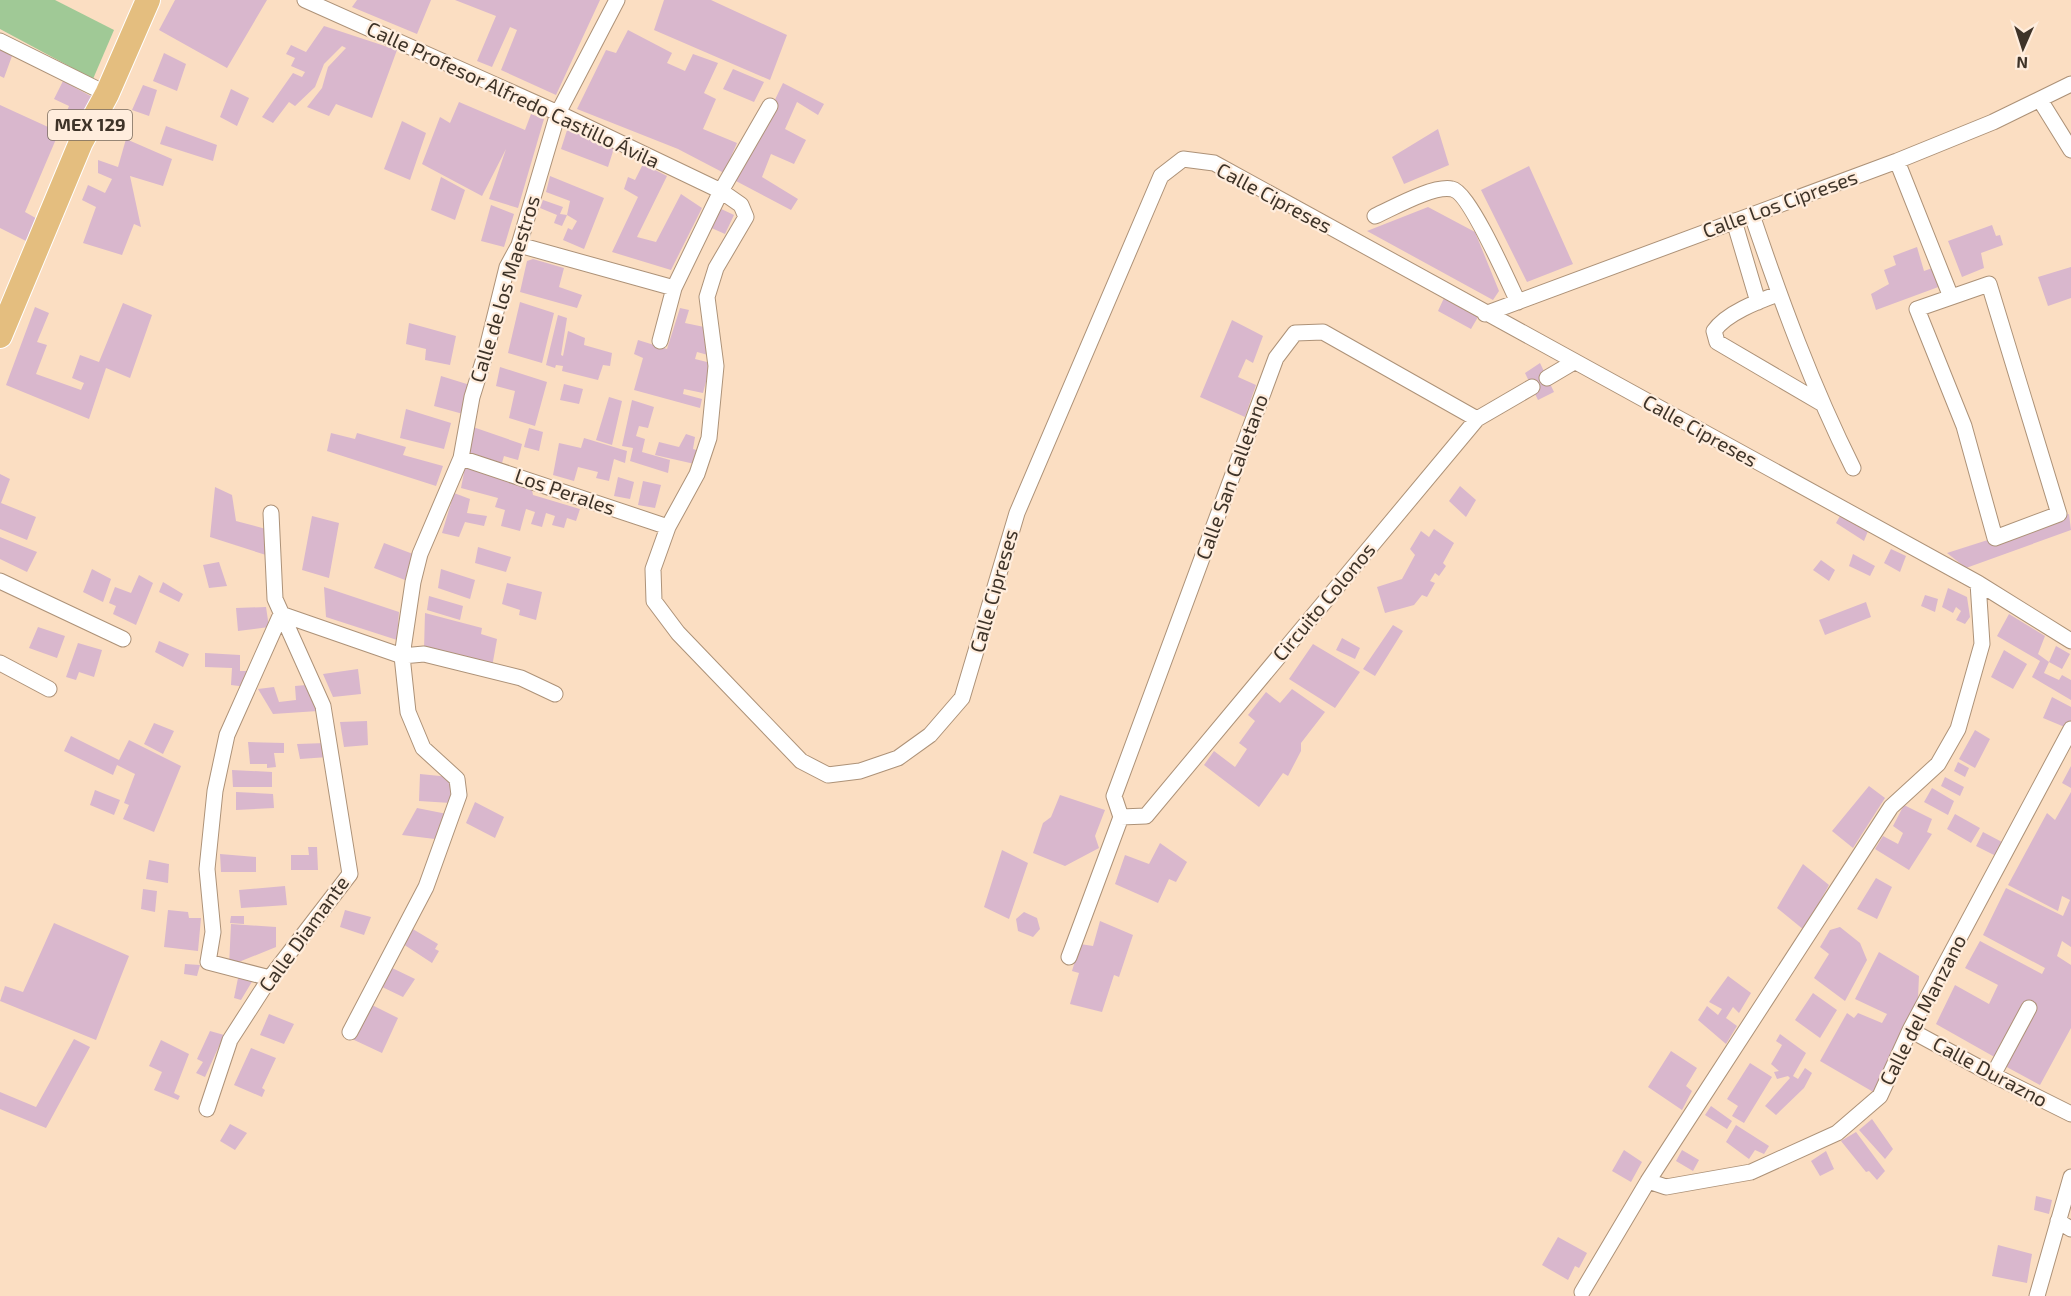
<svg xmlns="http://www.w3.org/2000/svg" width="2071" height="1296" font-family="'Exo 2',sans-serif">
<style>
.green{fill:#a0c996}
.building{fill:#d9b7cd}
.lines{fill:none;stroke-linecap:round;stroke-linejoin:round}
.street-casing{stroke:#ad9278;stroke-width:17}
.primary-casing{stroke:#fff;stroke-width:26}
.street{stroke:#fff;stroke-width:15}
.primary{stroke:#e4be7f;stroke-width:24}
.labels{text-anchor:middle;stroke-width:4.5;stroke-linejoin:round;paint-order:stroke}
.shield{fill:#ffeddd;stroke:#786b5e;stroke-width:1.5}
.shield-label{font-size:18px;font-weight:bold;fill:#3e3328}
.street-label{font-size:20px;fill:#3e3328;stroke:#ffeddd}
</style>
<rect width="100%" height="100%" fill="#fbdec2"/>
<path class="green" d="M 0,0 L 55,0 L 114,30 L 93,79 L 0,29 Z"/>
<path class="building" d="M 175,0 L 267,0 L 227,68 L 159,30 Z
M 357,0 L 431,0 L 417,34 L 352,7 Z
M 455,0 L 600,0 L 556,95 L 501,70 L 517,30 L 510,27 L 492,67 L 477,61 L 496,16 Z
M 664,0 L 711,0 L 787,35 L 770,80 L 654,30 Z
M 324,26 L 397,50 L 372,118 L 336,104 L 329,116 L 307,107 L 322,88 L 328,67 L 346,48 L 342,46 L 324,64 L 315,87 L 295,106 L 289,102 L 273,123 L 262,117 L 293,73 L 302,77 L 305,72 L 291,66 L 295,58 L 286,54 L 291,45 L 306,52 Z
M 628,30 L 672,53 L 667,63 L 685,71 L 693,54 L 718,63 L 704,93 L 716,99 L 703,129 L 737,143 L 724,173 L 678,149 L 577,109 L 606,50 L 616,53 Z
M 0,49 L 12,56 L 4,78 L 0,76 Z
M 164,53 L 186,64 L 177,91 L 153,81 Z
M 733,69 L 764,82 L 754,102 L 723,89 Z
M 63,81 L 96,99 L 75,137 L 59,131 L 69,106 L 54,99 Z
M 783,83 L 824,104 L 818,115 L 797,102 L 785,129 L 806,140 L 794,164 L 771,154 L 762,177 L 798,199 L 791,210 L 736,181 Z
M 143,85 L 157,90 L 149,116 L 132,110 Z
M 231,89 L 249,98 L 237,126 L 220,117 Z
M 459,102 L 525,130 L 531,114 L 544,119 L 518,208 L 489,199 L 506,149 L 482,196 L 422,164 L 440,117 L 450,123 Z
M 0,105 L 59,132 L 25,212 L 41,221 L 32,244 L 0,228 Z
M 402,121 L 426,133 L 410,180 L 384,169 Z
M 569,124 L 616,142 L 608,167 L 561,149 Z
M 166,126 L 217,145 L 213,161 L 160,144 Z
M 1438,129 L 1449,165 L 1404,184 L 1392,157 Z
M 126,139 L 172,159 L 163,186 L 130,176 L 141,227 L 134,224 L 122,255 L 83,243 L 96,207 L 82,200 L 88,185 L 105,193 L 112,179 L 98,173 L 98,160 L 118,167 Z
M 643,164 L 667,176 L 637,237 L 656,242 L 681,194 L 702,208 L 671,270 L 612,252 L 638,197 L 624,189 L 628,177 L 635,180 Z
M 1529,166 L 1573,264 L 1527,282 L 1481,190 Z
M 550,176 L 604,198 L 584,249 L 563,240 L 568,228 L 572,230 L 577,221 L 567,215 L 570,201 L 546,192 Z
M 441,177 L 465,190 L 455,220 L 431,210 Z
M 543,200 L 563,207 L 560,214 L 567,215 L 562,226 L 554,223 L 557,215 L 540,208 Z
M 491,205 L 514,214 L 504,247 L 481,241 Z
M 717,207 L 734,215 L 725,234 L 707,226 Z
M 1428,207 L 1475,232 L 1499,291 L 1493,300 L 1367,231 Z
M 1992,225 L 1996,236 L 2000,235 L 2003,245 L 1981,253 L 1984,268 L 1962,277 L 1948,241 Z
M 1917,247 L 1924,271 L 1935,267 L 1941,286 L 1876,310 L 1871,294 L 1889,284 L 1884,270 L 1896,265 L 1893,256 Z
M 533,259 L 564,268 L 559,287 L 582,295 L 577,308 L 520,292 L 527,261 Z
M 2071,267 L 2071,298 L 2048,306 L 2038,277 Z
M 1444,298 L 1478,317 L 1471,329 L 1438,311 Z
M 520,302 L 554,313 L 542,363 L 508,353 Z
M 123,303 L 152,315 L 130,378 L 106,368 L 89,419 L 6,385 L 35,307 L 49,313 L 37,342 L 47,345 L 36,374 L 81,390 L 84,383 L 72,378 L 80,355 L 99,362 Z
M 680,308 L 689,310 L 685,323 L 709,328 L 708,355 L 697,352 L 695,359 L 711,363 L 703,393 L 684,389 L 683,394 L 702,399 L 700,408 L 634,390 L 643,358 L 634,354 L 638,340 L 667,349 Z
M 558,315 L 567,318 L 561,355 L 563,356 L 568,331 L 585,338 L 584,345 L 612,353 L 610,366 L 603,365 L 598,380 L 562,371 L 563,366 L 556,365 L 555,368 L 546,365 Z
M 1232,320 L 1263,336 L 1253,363 L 1246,359 L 1238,377 L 1256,385 L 1245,417 L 1200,397 Z
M 409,323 L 456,336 L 450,365 L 425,360 L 426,349 L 406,344 Z
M 1540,363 L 1554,392 L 1538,400 L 1525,373 Z
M 500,367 L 547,382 L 535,426 L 509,418 L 515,391 L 496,386 Z
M 441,376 L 470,385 L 463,414 L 434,406 Z
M 564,384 L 583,389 L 579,404 L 560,400 Z
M 609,397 L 622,401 L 612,445 L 596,440 Z
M 632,400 L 654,407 L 648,428 L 639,426 L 636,436 L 645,439 L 642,452 L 670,460 L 668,473 L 630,461 L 633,448 L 622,446 Z
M 406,409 L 451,423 L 444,449 L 400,438 Z
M 473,427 L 522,444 L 518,460 L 504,456 L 502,463 L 467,454 Z
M 529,428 L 543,432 L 539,451 L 524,447 Z
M 331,433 L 355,439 L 357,433 L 406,447 L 403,455 L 443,466 L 436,486 L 327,451 Z
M 686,434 L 695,437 L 693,449 L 703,452 L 699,465 L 655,455 L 659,442 L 679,447 Z
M 584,438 L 627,451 L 625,463 L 614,459 L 609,481 L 596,478 L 598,472 L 578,467 L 574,481 L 553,475 L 559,443 L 581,448 Z
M 465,467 L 532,490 L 533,495 L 580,509 L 576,521 L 567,518 L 564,528 L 552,525 L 555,516 L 546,513 L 542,527 L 531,524 L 535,512 L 526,509 L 520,531 L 501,526 L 505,510 L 495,507 L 498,498 L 461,488 Z
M 0,474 L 10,479 L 1,503 L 36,517 L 27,540 L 0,529 Z
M 618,477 L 634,482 L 630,499 L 614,496 Z
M 643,481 L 661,485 L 655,508 L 638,505 Z
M 1460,486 L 1476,500 L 1466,517 L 1449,501 Z
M 215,487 L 232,495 L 236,521 L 266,529 L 266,555 L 210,537 Z
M 454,493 L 470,499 L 467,513 L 487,516 L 484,526 L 465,522 L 459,537 L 442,533 Z
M 2069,514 L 2071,530 L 1966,568 L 1947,553 Z
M 312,516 L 339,523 L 329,578 L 302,570 Z
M 1840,516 L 1868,531 L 1864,541 L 1836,523 Z
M 1434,529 L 1454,543 L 1443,563 L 1446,566 L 1439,576 L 1435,573 L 1430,581 L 1435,583 L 1427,597 L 1422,595 L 1414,605 L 1385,613 L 1377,587 L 1402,579 L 1415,555 L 1410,549 L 1421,531 L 1429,537 Z
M 0,537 L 37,552 L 27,572 L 0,559 Z
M 384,543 L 413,554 L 405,580 L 374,568 Z
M 478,547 L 511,557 L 506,572 L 475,563 Z
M 1891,549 L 1906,556 L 1900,572 L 1884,563 Z
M 1853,554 L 1875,566 L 1870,576 L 1849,566 Z
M 1821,560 L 1835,570 L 1829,581 L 1813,570 Z
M 219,562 L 227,586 L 209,588 L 203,565 Z
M 92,569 L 111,579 L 103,602 L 83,592 Z
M 441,569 L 475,580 L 470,599 L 438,588 Z
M 139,575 L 153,583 L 136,625 L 113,614 L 116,606 L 109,603 L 115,587 L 131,593 Z
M 163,582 L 183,594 L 179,602 L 159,592 Z
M 507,583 L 542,592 L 536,620 L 519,615 L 520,610 L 502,604 Z
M 324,587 L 399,612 L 397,640 L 326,617 Z
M 1948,588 L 1967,597 L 1970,617 L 1965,624 L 1956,620 L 1961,611 L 1956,607 L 1953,613 L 1942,607 Z
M 1925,595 L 1938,599 L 1935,612 L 1921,606 Z
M 429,596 L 463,606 L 460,620 L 427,610 Z
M 1866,602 L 1871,617 L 1825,635 L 1819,620 Z
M 266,607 L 269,627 L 238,631 L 236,608 Z
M 425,613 L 482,628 L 481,634 L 497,639 L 492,667 L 424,649 Z
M 2009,614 L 2045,636 L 2038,654 L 2049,662 L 2044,673 L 2059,680 L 2062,675 L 2071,680 L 2071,700 L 2032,677 L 2040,661 L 1997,636 Z
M 1393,625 L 1403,631 L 1375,676 L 1363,669 Z
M 38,627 L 65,636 L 57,658 L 29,648 Z
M 1342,638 L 1360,648 L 1355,659 L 1336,650 Z
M 159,641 L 189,654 L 183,667 L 155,652 Z
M 78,643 L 102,650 L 94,677 L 79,672 L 76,680 L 66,677 Z
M 1313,644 L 1360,672 L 1335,708 L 1289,679 Z
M 2056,646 L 2070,654 L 2062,669 L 2049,662 Z
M 2004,650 L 2027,664 L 2013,689 L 1991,677 Z
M 205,653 L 240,655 L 240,671 L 250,671 L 247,687 L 231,685 L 232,668 L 205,667 Z
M 358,669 L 361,694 L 333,697 L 323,674 Z
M 306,685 L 318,711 L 273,714 L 258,689 L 274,687 L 279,702 L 296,700 L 295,686 Z
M 1292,689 L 1325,712 L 1301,743 L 1301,751 L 1288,776 L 1283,773 L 1259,807 L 1204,765 L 1214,751 L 1235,767 L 1247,749 L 1239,743 L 1255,721 L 1248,715 L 1266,692 L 1280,703 Z
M 2052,697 L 2071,707 L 2071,720 L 2067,728 L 2043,718 Z
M 367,721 L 368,745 L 344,747 L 340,722 Z
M 154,723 L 174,731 L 163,754 L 144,744 Z
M 1975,730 L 1990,739 L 1975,768 L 1959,759 Z
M 71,736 L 119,760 L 129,740 L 181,766 L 154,832 L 123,819 L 129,805 L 124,803 L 135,774 L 117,765 L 113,775 L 64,751 Z
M 248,742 L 284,743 L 284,753 L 274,753 L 276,767 L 267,768 L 267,764 L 250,764 Z
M 326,743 L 328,757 L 300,759 L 297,744 Z
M 1958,762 L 1969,768 L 1965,777 L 1954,771 Z
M 2071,766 L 2071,788 L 2062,783 Z
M 232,770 L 272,772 L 272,787 L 233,787 Z
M 420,774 L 450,777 L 451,803 L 419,801 Z
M 1945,777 L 1964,787 L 1960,796 L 1941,786 Z
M 1869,786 L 1885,798 L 1853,848 L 1832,831 Z
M 1932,788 L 1954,801 L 1948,815 L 1924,802 Z
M 95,790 L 120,800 L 114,815 L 90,805 Z
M 236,792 L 273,794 L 274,808 L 236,810 Z
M 2071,792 L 2071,947 L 2062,941 L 2057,956 L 2071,965 L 2071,1028 L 2040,1085 L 2003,1065 L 1998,1059 L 1936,1024 L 1955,985 L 1989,1004 L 1998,985 L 1965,968 L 1980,941 L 2042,974 L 2045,968 L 1983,935 L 2006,888 L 2063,916 L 2070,900 L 2062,896 L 2058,911 L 2008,885 L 2047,813 L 2055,820 Z
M 1060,795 L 1105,810 L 1095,836 L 1099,848 L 1065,866 L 1033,853 L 1043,823 L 1051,817 Z
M 475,802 L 504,817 L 495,838 L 466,823 Z
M 1904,805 L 1932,819 L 1927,832 L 1932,834 L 1909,870 L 1875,849 L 1883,836 L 1898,844 L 1903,833 L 1893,826 Z
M 417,808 L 447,814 L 435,839 L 402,835 Z
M 1955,814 L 1980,828 L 1971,843 L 1947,829 Z
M 1983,832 L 2002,842 L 1996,856 L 1976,846 Z
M 1160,843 L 1187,862 L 1176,882 L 1169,879 L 1158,903 L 1115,884 L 1125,855 L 1149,864 Z
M 308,847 L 317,847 L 318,870 L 291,870 L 291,855 L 309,855 Z
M 1002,850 L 1028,863 L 1009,919 L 984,907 Z
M 220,854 L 256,857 L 256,872 L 221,872 Z
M 149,860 L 169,864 L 168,883 L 146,879 Z
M 1803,864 L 1829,885 L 1804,930 L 1777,908 Z
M 1876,878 L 1892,887 L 1877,919 L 1857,909 Z
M 285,886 L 287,905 L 241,908 L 239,890 Z
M 143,889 L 157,891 L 155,912 L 141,909 Z
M 168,910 L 188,912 L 189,918 L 201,918 L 198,951 L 164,947 Z
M 345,910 L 371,917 L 364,935 L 340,927 Z
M 1024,912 L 1037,918 L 1040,929 L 1033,937 L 1018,931 L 1016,919 Z
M 231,916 L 244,916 L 244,924 L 230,923 Z
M 1100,921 L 1133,935 L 1119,977 L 1114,975 L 1102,1012 L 1070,1004 L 1079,973 L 1072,971 L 1080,944 L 1093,946 Z
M 54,923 L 129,956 L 96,1040 L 0,1001 L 5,986 L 23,992 Z
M 231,924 L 276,927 L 276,947 L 229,966 Z
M 1840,927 L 1860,943 L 1867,960 L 1845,1001 L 1814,978 L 1829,954 L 1820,947 L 1830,930 Z
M 411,928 L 438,944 L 435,949 L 439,951 L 432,963 L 403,944 Z
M 1879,952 L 1919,976 L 1918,998 L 1875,1093 L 1820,1061 L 1847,1013 L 1854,1018 L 1858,1013 L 1882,1023 L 1887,1014 L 1855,999 Z
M 185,964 L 200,965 L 197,976 L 184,974 Z
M 388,966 L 415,979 L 403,997 L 378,985 Z
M 1728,976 L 1751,993 L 1739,1013 L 1733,1007 L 1726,1018 L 1737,1026 L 1726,1044 L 1698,1020 L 1707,1006 L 1718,1015 L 1722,1009 L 1709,1002 Z
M 238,978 L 253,980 L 241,1000 L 234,998 Z
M 1813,993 L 1837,1010 L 1820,1038 L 1795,1020 Z
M 370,1004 L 398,1018 L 382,1053 L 352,1039 Z
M 269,1014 L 294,1024 L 284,1044 L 260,1035 Z
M 210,1031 L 224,1035 L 205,1077 L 196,1073 L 203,1062 L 197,1059 Z
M 1780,1034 L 1806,1053 L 1793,1076 L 1798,1079 L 1805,1068 L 1812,1073 L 1804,1088 L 1776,1115 L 1765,1106 L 1790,1078 L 1788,1076 L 1777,1079 L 1774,1072 L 1779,1071 L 1771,1064 L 1782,1045 L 1776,1041 Z
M 74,1039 L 90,1047 L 46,1128 L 0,1109 L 0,1092 L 36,1107 Z
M 161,1040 L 189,1054 L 174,1093 L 180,1096 L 178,1100 L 154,1090 L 162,1072 L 149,1066 Z
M 251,1048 L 276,1058 L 262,1088 L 265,1090 L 262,1097 L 234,1085 Z
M 1671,1051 L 1697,1068 L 1686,1086 L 1692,1091 L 1682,1110 L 1648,1087 Z
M 1750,1063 L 1772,1077 L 1744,1123 L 1732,1116 L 1738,1106 L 1727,1099 Z
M 1711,1106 L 1732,1121 L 1727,1129 L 1705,1115 Z
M 1872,1119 L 1893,1149 L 1885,1159 L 1859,1130 Z
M 230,1124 L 247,1133 L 235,1150 L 220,1141 Z
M 1736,1125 L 1769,1146 L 1764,1154 L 1755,1150 L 1749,1159 L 1726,1142 Z
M 1856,1132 L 1885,1171 L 1877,1180 L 1869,1171 L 1866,1172 L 1841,1141 Z
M 1624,1150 L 1642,1162 L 1631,1182 L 1612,1171 Z
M 1682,1150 L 1699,1160 L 1693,1171 L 1676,1161 Z
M 1826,1151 L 1834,1169 L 1820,1176 L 1811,1161 Z
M 2036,1196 L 2052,1200 L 2049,1214 L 2034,1210 Z
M 1558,1237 L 1587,1253 L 1579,1268 L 1575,1266 L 1568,1280 L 1542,1265 Z
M 1998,1245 L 2032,1254 L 2027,1283 L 1992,1276 Z"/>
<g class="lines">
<g class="street-casing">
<path id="street" d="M 305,0 L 558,113 L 721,191 L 741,205 L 746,217 L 716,268 L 707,297 L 716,366 L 709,438 L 697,474 L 668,527 L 653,569 L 654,601 L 678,633 L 801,761 L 828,775 L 860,771 L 898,758 L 930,735 L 962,698 L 1017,513 L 1161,176 L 1183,159 L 1214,163 L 1978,583 L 2071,641
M 0,41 L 107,94
M 2040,100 L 2071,150
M 1897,161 L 1951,297
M 1752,215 C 1781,301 1812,386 1853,468
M 1375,216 C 1393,208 1433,185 1452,189 C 1469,192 1509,283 1518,302
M 1734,221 L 1758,302
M 519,245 L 674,288
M 1989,284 L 2059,514 L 1995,538 L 1964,426 L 1917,309 Z
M 1778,294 C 1759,301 1726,313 1714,331 L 1717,342 L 1821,403
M 1485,314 L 1897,161 L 1993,122 L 2071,84
M 660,341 L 674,288 L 721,191 L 770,106
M 1547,378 L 1574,362
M 461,458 L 668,527
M 0,581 L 123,639
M 281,614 L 402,656 L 424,654 L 521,678 L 555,694
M 0,663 L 49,689
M 1121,817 L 1114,796 L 1276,358 L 1295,333 L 1323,332 L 1477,419
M 1121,817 L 1146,816 L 1477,419 L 1532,387
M 1069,957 L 1121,817
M 270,978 L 208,962 L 213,932 L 207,869 L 215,791 L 227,735 L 281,614
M 1910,1030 L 1993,1075 L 2071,1114
M 350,1032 L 426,887 L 459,795 L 457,779 L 423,748 L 408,712 L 402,656 L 413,582 L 420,554 L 461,458 L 472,397 L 486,352 L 507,267 L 519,245 L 558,113 L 617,0
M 1993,1075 L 2029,1008
M 207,1109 L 230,1040 L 270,978 L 350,874 L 323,706 L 275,599 L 271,513
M 1648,1181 L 1666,1187 L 1751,1172 L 1837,1133 L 1880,1096 L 1910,1030 L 2071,729
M 2058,1221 L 2071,1229
M 1582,1292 L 1648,1181 L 1891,807 L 1938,764 L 1958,729 L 1982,644 L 1978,583
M 2037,1296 L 2071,1177"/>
</g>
<g class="primary-casing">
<path id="primary" d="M 0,336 L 81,142 L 107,94 L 148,0"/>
</g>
<use href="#street" class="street"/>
<use href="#primary" class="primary"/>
</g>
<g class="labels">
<rect class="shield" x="48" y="110" width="84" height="30" rx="4.5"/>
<g class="shield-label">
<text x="90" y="131">MEX 129</text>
</g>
<g class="street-label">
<text transform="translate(513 95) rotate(25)" y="7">Calle Profesor Alfredo Castillo Ávila</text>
<text transform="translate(1274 198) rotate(28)" y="7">Calle Cipreses</text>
<text transform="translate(1780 204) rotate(-20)" y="7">Calle Los Cipreses</text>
<text transform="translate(505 289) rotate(-73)" y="7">Calle de los Maestros</text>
<text transform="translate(1700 431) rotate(29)" y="7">Calle Cipreses</text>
<text transform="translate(1232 477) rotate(-70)" y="7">Calle San Calletano</text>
<text transform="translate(565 492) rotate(19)" y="7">Los Perales</text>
<text transform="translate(994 591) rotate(-74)" y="7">Calle Cipreses</text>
<text transform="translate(1324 602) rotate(-50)" y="7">Circuito Colonos</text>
<text transform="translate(304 934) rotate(-54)" y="7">Calle Diamante</text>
<text transform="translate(1923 1010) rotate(-63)" y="7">Calle del Manzano</text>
<text transform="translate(1990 1072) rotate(28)" y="7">Calle Durazno</text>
</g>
</g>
<g transform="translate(2023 48) rotate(183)" stroke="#ffeddd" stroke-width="4.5" paint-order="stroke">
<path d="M0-4.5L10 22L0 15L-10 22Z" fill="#3e3328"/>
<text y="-9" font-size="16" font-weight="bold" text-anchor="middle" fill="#3e3328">N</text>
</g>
</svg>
